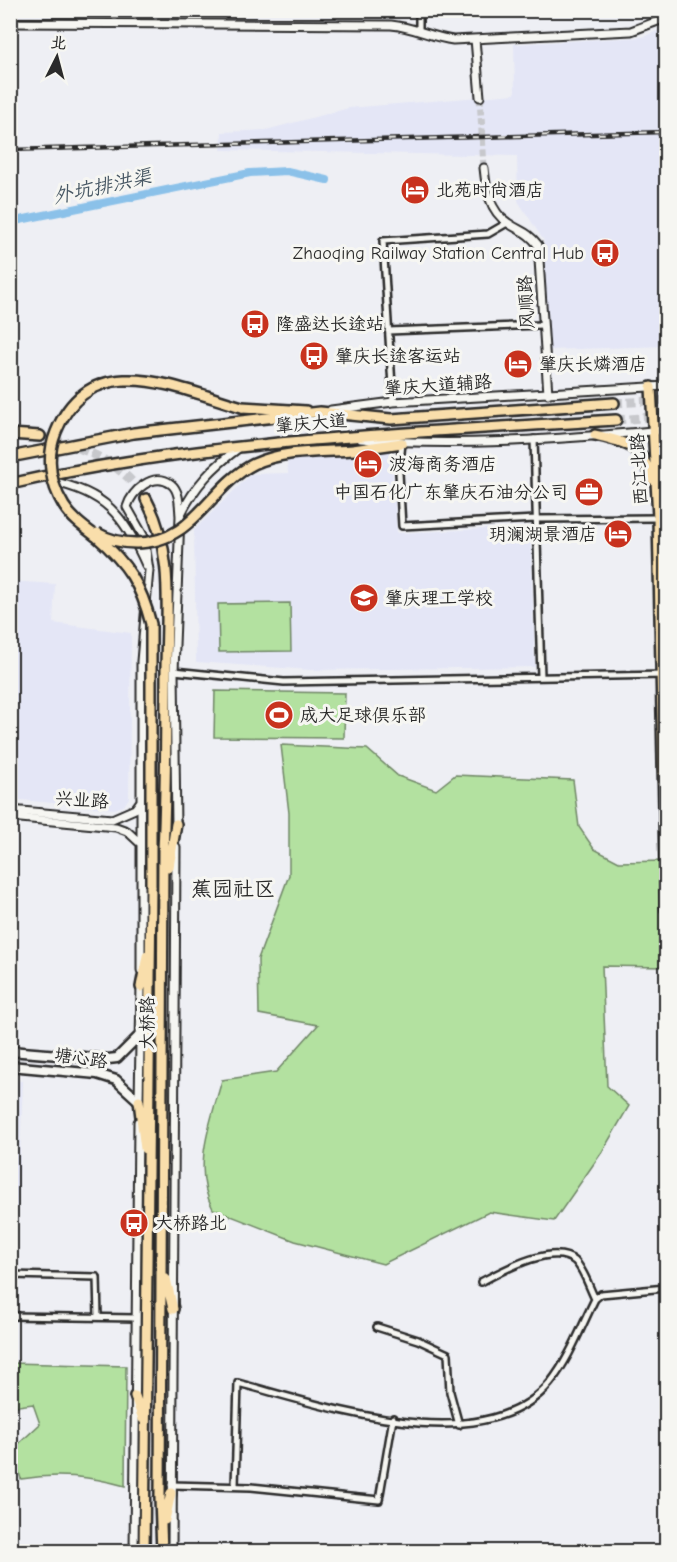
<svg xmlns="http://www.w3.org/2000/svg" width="677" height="1562" font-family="'Comic Neue','LXGW WenKai TC',sans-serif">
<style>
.built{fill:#e4e6f6}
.green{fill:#b3e1a0;stroke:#6f8666;stroke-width:1.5}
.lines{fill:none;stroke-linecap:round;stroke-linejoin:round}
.canal{stroke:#8bc1e9;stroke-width:8}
.tertiary-tunnel{stroke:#c7c8cc;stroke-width:7;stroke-dasharray:7 3.5;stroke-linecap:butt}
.primary-tunnel{stroke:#c7c8cc;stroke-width:9;stroke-dasharray:9 4.5;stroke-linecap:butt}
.trunk-tunnel{stroke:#c7c8cc;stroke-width:9;stroke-dasharray:9 4.5;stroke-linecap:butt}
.minor-casing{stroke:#2b2b2b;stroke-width:10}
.tertiary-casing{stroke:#2b2b2b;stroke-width:11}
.secondary-casing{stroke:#2b2b2b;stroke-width:13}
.primary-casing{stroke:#2b2b2b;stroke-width:14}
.trunk-casing{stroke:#2b2b2b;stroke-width:14}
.minor{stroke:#f6f6f2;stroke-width:5}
.tertiary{stroke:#f6f6f2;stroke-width:7}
.secondary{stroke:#f6f6f2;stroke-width:8}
.primary{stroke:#f9deab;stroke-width:9}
.trunk{stroke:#f9deab;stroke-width:9}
.rail-casing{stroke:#2b2b2b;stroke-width:4.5}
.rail{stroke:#f6f6f2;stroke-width:2;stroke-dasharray:7;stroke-linecap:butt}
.primary-bridge-casing{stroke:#2b2b2b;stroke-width:14;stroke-linecap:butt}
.primary-bridge{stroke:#f9deab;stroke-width:9}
.labels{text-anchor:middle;stroke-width:6;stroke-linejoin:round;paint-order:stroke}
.poi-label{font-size:18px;fill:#2b2b2b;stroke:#f6f6f2;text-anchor:start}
.street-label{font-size:18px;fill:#2b2b2b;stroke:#f6f6f2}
.water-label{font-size:20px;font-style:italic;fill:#485864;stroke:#f6f6f2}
.quarter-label{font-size:21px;fill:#2b2b2b;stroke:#f6f6f2}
</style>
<rect width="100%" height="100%" fill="#eeeff4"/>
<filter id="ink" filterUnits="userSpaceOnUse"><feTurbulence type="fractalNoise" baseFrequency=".0167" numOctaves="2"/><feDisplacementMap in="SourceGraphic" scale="12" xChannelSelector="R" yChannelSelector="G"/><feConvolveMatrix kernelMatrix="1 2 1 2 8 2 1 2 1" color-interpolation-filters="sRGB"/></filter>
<g filter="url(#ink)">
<path class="built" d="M 155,11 L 155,10 L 229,11 L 228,17 L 155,17 Z
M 666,27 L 666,346 L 548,350 L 544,241 L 518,201 L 517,156 L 221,150 L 222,132 L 266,130 L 349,108 L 515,94 L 514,44 L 643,37 Z
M 391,449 L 397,533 L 530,527 L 535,667 L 311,670 L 196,662 L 194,530 L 251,474 L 288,473 L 287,457 Z
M 10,581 L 55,584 L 53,623 L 131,633 L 129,798 L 124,806 L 114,809 L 11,799 Z
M 11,1080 L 23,1081 L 16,1251 L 10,1251 Z"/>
<path class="green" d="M 290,603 L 291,651 L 219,652 L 218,604 Z
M 215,691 L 345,693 L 344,738 L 214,737 Z
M 281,745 L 367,749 L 398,776 L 436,790 L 455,775 L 573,780 L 579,827 L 594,849 L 619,862 L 663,861 L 665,967 L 602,966 L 607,1086 L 629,1106 L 602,1152 L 554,1221 L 489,1212 L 383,1264 L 295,1241 L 213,1209 C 191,1168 211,1121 222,1080 L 276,1072 L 318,1025 L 259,1014 L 258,959 L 289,875 L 289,813 Z
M 11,1363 L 126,1366 L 125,1486 C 89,1476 58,1473 21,1479 L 12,1450 L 40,1424 L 33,1404 L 11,1407 Z"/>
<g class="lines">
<path class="canal" d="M 10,222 L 250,173 L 287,171 L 327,180"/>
<path class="tertiary-tunnel" d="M 480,97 L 484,168"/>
<path class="primary-tunnel" d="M 40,436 C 82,447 121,461 146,499"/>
<path class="trunk-tunnel" d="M 614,403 L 666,400
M 616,420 L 666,416"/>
<g class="minor-casing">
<path id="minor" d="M 419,29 L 419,10
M 388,331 L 542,325
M 393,402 L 383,241 L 488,234 L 507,223
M 534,439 L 541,677
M 402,443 L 399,473 L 402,526 L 536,519 L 658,518
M 174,671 L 284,682 L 666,675
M 10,1275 L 97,1277 L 98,1317
M 481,1282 C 502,1271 553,1242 575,1261 C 584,1270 589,1287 595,1299
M 10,1316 L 136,1318
M 377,1327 L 418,1340 L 448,1354 L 450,1392 L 459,1425
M 171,1485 L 251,1487 L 379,1500 L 393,1418
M 235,1486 L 238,1383 C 322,1405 484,1463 550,1383 C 570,1358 581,1327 595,1299 L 601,1294 L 666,1288"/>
</g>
<g class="tertiary-casing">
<path id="tertiary" d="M 10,23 L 391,25 C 414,27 431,37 453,40 L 631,31 L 666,18
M 475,39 L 480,97
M 484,168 C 486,188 489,211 508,223 C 521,232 527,231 538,245 L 548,394
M 331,410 L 393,402 L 666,386
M 361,439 C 462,448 566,438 666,430
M 50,481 C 105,492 124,515 146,565
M 180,516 C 195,485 213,467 240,447
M 10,810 L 112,819 L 135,809 L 143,798
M 10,817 L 116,827 L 127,831 L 142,845
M 141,970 L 141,661 L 149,570 L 144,537 L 127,507 C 132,491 153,471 171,484 C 180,491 179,506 180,516 L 174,671 L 176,827
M 139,1102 L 141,984
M 134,1552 L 138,1122
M 172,1552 L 176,847"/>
</g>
<g class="secondary-casing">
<path id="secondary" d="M 10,1051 L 108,1059 L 117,1058 L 139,1036
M 10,1066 L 97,1074 L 116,1080 L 139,1101"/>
</g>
<g class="primary-casing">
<path id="primary" d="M 651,387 L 658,518 L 666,909
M 242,407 L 306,411
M 10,434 L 40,436
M 595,435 C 628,443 641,445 652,479
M 353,450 L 402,443
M 146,499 C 175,554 166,612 166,673 C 166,732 166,791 163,850 L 160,1498 L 162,1552
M 169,867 L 176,824
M 141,987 L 147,956
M 139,1101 L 145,1149
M 166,1279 L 173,1309
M 135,1396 L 143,1419
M 165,1520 L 171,1493
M 144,1552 L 151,886"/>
</g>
<g class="trunk-casing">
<path id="trunk" d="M 10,457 L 134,433 L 320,412 L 391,419 L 614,403
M 10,484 C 209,439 414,433 616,420"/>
</g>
<use href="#minor" class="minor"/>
<use href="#tertiary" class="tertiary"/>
<use href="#secondary" class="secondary"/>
<use href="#primary" class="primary"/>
<use href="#trunk" class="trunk"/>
<g class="rail-casing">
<path id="rail" d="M 10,150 L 666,132"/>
</g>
<use href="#rail" class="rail"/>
<g class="primary-bridge-casing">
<path id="primary-bridge" d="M 97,533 C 109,540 122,543 136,543 C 195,543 208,487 254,464 C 284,450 321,452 353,450
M 151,886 L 151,624 C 141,585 128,564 97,537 C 85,528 72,519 64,506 C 50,483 46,457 56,432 C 91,346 176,388 242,407"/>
</g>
<use href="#primary-bridge" class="primary-bridge"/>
</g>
</g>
<defs>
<g id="hotel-disc" transform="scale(1.5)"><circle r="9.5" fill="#c8321e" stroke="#f6f6f2"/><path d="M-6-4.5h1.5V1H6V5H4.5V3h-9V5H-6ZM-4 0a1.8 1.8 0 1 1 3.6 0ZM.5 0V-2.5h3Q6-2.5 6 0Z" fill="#fff"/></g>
<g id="bus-disc" transform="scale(1.5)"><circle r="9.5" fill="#c8321e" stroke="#f6f6f2"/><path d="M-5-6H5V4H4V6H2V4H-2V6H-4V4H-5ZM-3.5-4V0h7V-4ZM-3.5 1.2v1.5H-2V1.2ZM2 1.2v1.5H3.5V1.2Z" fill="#fff"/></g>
<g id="office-disc" transform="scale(1.5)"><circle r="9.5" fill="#c8321e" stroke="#f6f6f2"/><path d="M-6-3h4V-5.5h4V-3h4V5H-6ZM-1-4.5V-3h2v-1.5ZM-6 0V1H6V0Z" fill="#fff"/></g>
<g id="school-disc" transform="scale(1.5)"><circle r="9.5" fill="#c8321e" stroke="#f6f6f2"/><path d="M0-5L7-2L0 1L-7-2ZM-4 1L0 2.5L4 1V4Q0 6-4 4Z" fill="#fff"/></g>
<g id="stadium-disc" transform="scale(1.5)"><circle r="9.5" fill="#c8321e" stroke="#f6f6f2"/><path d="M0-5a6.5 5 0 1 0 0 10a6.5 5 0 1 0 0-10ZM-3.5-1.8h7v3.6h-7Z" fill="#fff"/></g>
</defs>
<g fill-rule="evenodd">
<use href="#hotel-disc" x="415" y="190"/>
<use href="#bus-disc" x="605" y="253"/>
<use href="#bus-disc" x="255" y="324"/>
<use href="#bus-disc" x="314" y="356"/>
<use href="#hotel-disc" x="518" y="364"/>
<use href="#hotel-disc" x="368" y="464"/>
<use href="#office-disc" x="589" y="492"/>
<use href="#hotel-disc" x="618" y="534"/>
<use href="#school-disc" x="364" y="598"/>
<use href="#stadium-disc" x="279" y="715"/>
<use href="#bus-disc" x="134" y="1223"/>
</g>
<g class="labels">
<g class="poi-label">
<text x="436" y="196">北苑时尚酒店</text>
<text x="584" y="259" text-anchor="end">Zhaoqing Railway Station Central Hub</text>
<text x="276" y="330">隆盛达长途站</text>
<text x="335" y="362">肇庆长途客运站</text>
<text x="539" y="370">肇庆长燐酒店</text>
<text x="389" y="470">波海商务酒店</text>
<text x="568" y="498" text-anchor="end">中国石化广东肇庆石油分公司</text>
<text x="597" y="540" text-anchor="end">玥澜湖景酒店</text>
<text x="385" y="604">肇庆理工学校</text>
<text x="300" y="721">成大足球俱乐部</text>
<text x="155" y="1229">大桥路北</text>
</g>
<g class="street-label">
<text transform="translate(526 302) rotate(-93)" y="6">风顺路</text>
<text transform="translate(438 385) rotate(-4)" y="6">肇庆大道辅路</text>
<text transform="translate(311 423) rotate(-5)" y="6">肇庆大道</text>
<text transform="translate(639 469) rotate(-93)" y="6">西江北路</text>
<text transform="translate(82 800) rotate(4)" y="6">兴业路</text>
<text transform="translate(147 1023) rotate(-90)" y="6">大桥路</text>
<text transform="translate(81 1058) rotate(8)" y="6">塘心路</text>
</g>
<g class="water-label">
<text transform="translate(102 186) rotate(-12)" y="7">外坑排洪渠</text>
</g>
<g class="quarter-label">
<text x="233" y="896">蕉园社区</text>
</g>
</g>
<rect width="677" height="1562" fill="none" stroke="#f6f6f2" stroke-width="36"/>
<rect x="18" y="18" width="641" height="1526" fill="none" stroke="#2b2b2b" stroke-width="2" filter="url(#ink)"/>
<g transform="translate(57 57) rotate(6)" stroke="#f6f6f2" stroke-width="4.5" paint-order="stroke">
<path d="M0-4.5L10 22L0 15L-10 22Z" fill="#2b2b2b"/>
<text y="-9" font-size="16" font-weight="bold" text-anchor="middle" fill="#2b2b2b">北</text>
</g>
</svg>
